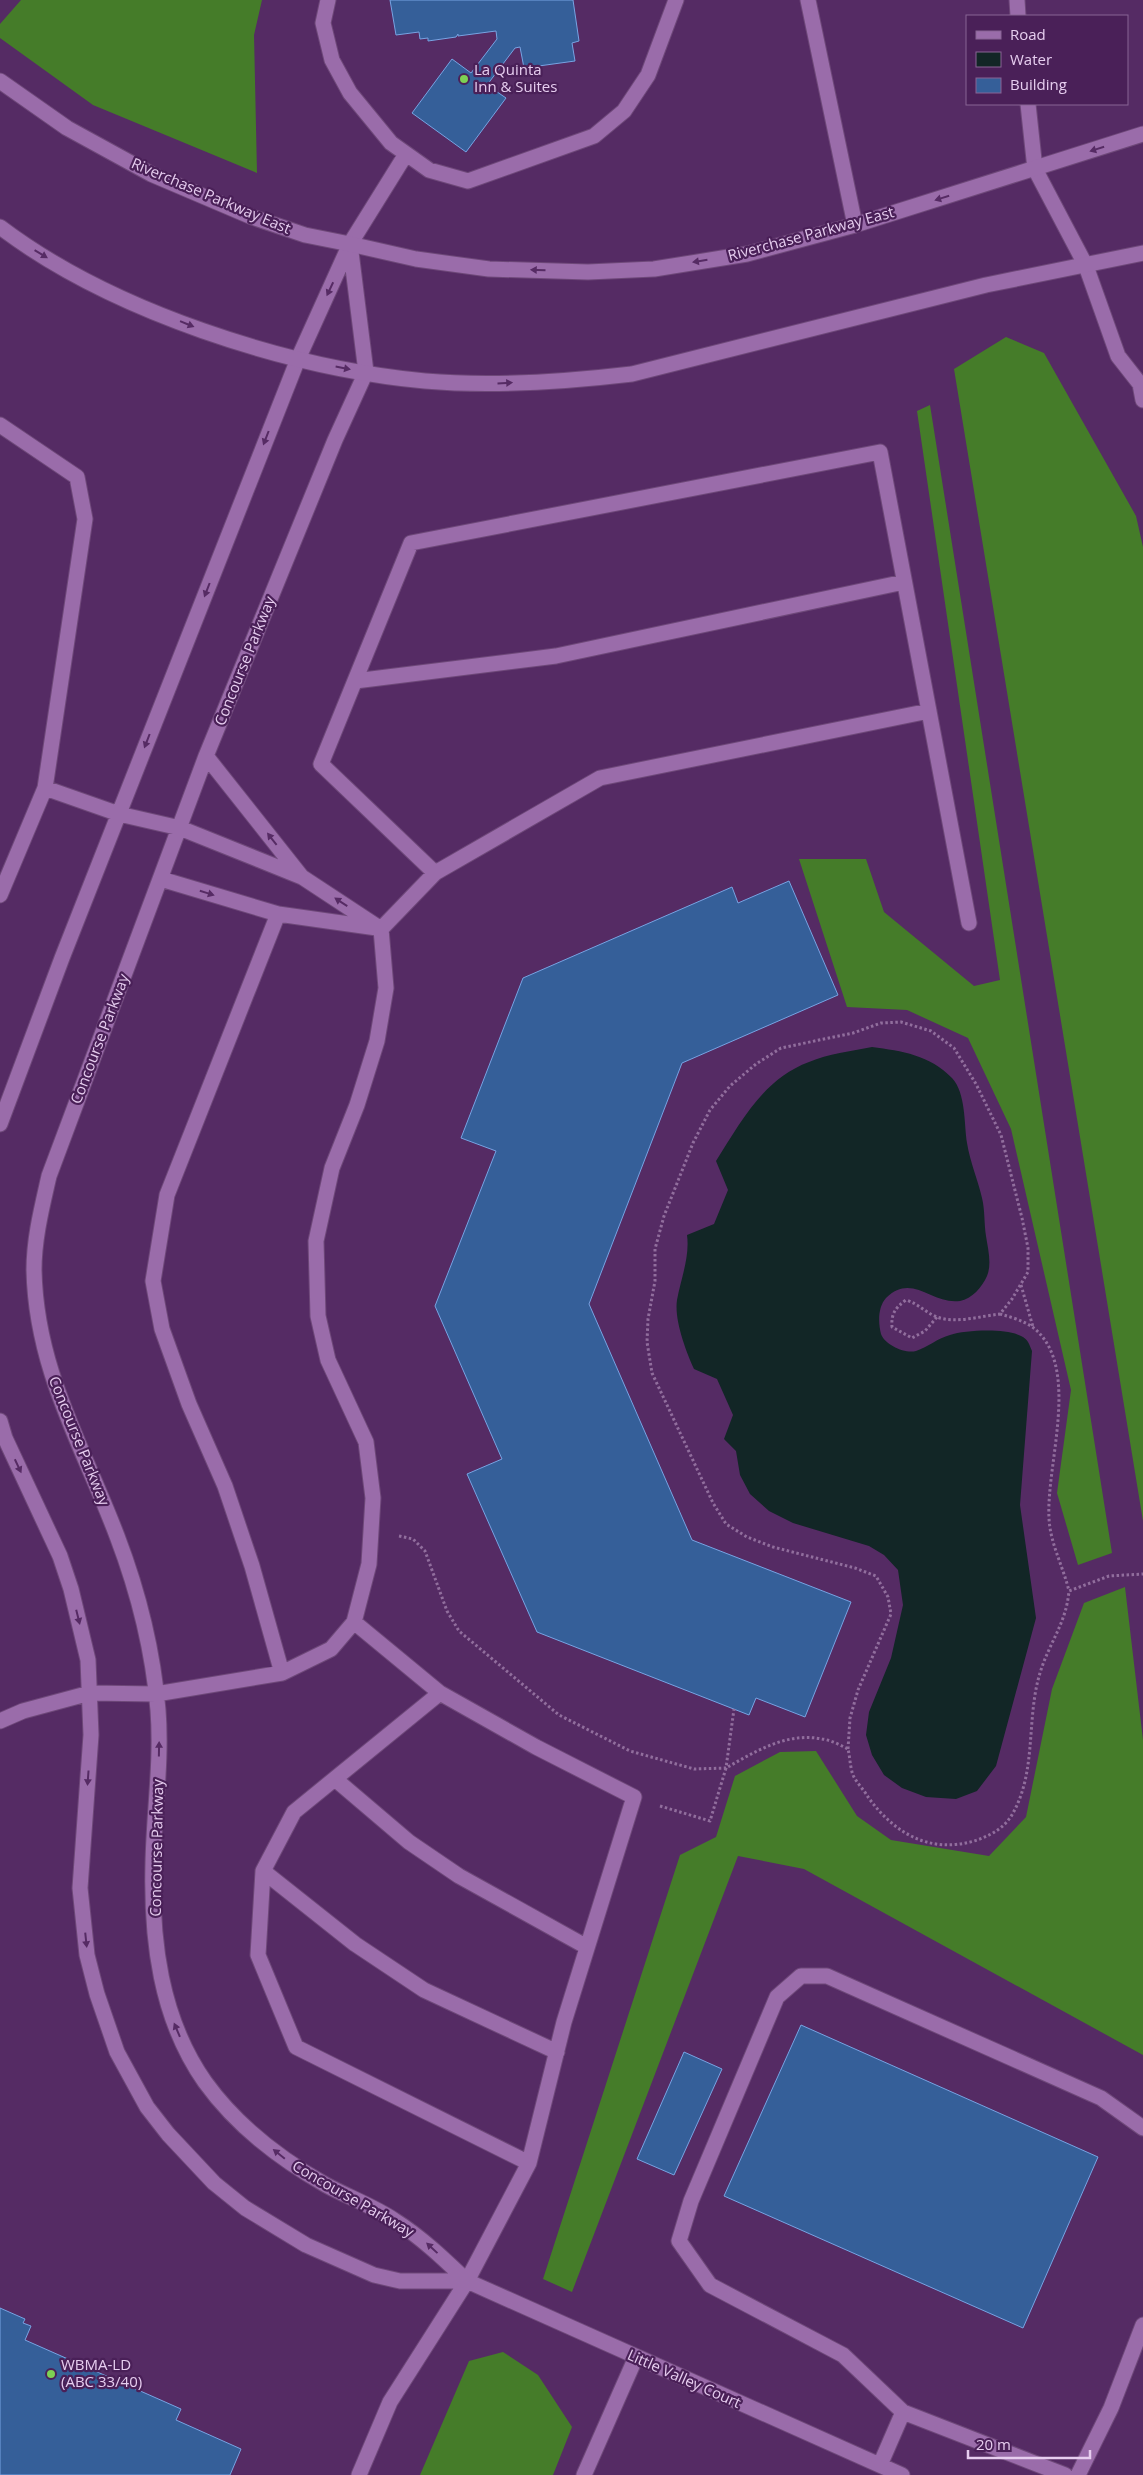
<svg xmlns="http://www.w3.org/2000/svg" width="1143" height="2475" font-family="'Open Sans',sans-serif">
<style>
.forest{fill:#457c29}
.water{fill:#122626}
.building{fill:#355f99;stroke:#77a4e3}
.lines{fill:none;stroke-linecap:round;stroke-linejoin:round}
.lane-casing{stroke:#6e4879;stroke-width:17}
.secondary-casing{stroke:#6e4879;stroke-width:17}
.path{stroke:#916e9d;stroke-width:3;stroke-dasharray:2.5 2.5;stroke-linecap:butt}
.lane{stroke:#9a6caa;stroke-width:15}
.secondary{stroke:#9a6caa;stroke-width:15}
.oneway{fill:#562b64}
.poi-dot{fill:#7dd154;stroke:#4a2058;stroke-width:2}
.labels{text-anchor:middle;stroke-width:4.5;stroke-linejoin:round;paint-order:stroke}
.poi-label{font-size:15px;fill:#e6cdef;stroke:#4a2058;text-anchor:start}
.street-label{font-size:15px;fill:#e6cdef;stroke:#4a2058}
</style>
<rect width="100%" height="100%" fill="#552b64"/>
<path class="forest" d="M 21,0 L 262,0 L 254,35 L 257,173 L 93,105 L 0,38 L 0,24 Z
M 1006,337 L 1044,353 L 1136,516 L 1143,547 L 1143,1521 L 954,369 Z
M 930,405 L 1112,1553 L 1078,1565 L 1057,1493 L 1071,1390 L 1011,1129 L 968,1038 L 907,1010 L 847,1007 L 799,859 L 866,859 L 884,912 L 974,986 L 1000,980 L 917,411 Z
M 1125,1587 L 1143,1740 L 1143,2055 L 804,1869 L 738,1856 L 572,2292 L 543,2279 L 680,1855 L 716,1837 L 735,1776 L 780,1752 L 816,1751 L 857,1816 L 891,1840 L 989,1856 L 1026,1817 L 1052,1689 L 1084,1603 Z
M 503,2352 L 538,2375 L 572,2427 L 553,2475 L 420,2475 L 469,2361 Z"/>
<path class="water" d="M 872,1047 C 902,1051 930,1055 952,1078 C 966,1093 964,1124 967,1143 C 970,1162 978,1180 982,1198 C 985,1210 984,1223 986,1236 C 988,1249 992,1264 987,1276 C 982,1287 972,1299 960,1301 C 932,1305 912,1272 886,1298 C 878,1307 878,1322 881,1334 C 885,1345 905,1354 916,1351 C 928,1347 938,1338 950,1335 C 966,1330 1006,1328 1021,1336 C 1028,1339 1029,1344 1032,1351 L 1020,1505 L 1036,1618 L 996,1766 L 977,1791 L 956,1799 L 926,1797 L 902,1788 L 884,1775 L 872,1755 L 866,1735 L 869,1712 L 891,1658 L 903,1605 L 898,1570 L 884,1555 L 869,1546 L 793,1523 L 769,1511 L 750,1494 L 740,1475 L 736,1451 L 724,1439 L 733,1415 L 717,1379 L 694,1369 C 686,1351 674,1320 677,1300 C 681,1278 690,1257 687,1235 L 714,1224 L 728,1190 L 716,1161 C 741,1122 763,1079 809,1062 C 828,1054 851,1051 872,1047 Z"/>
<path class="building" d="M 390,0 L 573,0 L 579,41 L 572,43 L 575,61 L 524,68 L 520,47 L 515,48 L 487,85 L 506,98 L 466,152 L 412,113 L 452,59 L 471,73 L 497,39 L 496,31 L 458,36 L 458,34 L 456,37 L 428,41 L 428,38 L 420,39 L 419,32 L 396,35 Z
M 789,881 L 838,995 L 682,1063 L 589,1304 L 692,1540 L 851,1602 L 805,1717 L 756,1698 L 749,1715 L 537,1632 L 467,1474 L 502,1459 L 435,1306 L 496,1151 L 461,1138 L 523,978 L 732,887 L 738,903 Z
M 801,2025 L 1098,2157 L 1023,2328 L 724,2196 Z
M 684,2052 L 722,2069 L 674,2175 L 637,2159 Z
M 0,2308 L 25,2319 L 23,2323 L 31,2326 L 25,2340 L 181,2409 L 176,2420 L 241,2449 L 230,2475 L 0,2475 Z"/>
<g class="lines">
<g class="lane-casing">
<path id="lane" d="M 328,0 L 323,23 L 332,60 L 350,93 L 391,143 L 429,170 L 468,181 L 594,136 L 624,111 L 648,75 L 676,0
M 808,0 L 855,225
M 1017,0 L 1018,16
M 1028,104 L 1035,169 L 1086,266 L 1118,356 L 1140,384 L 1143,400
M 350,244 L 366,372 L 335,440 L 206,756 L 49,1176 C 42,1207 34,1238 34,1270 C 36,1370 83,1446 117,1536 C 138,1591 153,1651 158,1710 C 162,1761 154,1812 153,1863 C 151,1939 160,2018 205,2082 C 236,2125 280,2159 326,2185 C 348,2197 373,2206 394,2220 C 421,2237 444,2259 467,2281 L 902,2475
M 0,425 L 77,477 L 85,519 L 45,788 L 0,895
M 355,681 L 556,656 L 904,582
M 206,756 L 301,876
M 45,788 L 119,814 L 180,828 L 302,877 L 381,929
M 435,873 L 600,778 L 929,711
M 161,879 L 278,914 L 377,928
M 0,1124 L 62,958 L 298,359 L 350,244 L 406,154
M 0,1421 L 5,1438 L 60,1556 L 71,1589 L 88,1660 L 91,1735 L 80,1888 L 87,1955 L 97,1994 L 117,2052 L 147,2107 L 168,2134 L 214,2183 L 245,2208 L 306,2245 L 374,2275 L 400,2281 L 467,2281
M 354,1622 L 369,1564 L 373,1498 L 366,1442 L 328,1360 L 318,1316 L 316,1241 L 332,1168 L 357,1105 L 377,1041 L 386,988 L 381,929 L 435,873 L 321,764 L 411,543 L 880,452 L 969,923
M 282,1673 L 331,1649 L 354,1622 L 440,1693 L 536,1747 L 634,1797 L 564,2022 L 529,2163 L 467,2281 L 390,2402 L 359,2475
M 440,1693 L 294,1812 L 263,1871 L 258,1955 L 296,2047 L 529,2163
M 0,1721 L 23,1711 L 90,1693 L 156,1694 L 282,1673 L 252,1566 L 225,1486 L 189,1404 L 162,1329 L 153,1281 L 167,1195 L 278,914
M 335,1779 L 409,1842 L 459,1876 L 587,1947
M 263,1871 L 355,1944 L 424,1990 L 557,2052
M 903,2412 L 1065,2475
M 880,2465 L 903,2412 L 843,2355 L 710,2285 L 679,2241 L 691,2201 L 777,1997 L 801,1976 L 827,1976 L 1101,2098 L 1143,2128
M 584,2475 L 636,2357
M 1078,2475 L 1111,2408 L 1143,2325"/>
</g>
<g class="secondary-casing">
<path id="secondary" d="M 0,81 L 67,128 L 151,174 L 252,217 L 305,235 L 350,244 L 416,259 L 489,269 L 588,272 L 654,269 L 747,254 L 855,225 L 1143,134
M 0,227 C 111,311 287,368 425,381 C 494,387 564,382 632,374 L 986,285 L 1143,253"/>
</g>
<path class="path" d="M 1021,1285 L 1033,1327
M 1000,1314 C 1011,1317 1025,1321 1035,1329 C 1081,1369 1046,1464 1049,1518 C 1050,1543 1063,1566 1069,1591
M 399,1536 L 413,1539 L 425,1551 L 447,1611 L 459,1631 L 559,1715 L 630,1751 L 694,1769 L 726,1768 L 734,1709
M 848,1749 L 850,1718 L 858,1690 L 891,1614 L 888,1597 L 876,1576 L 855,1568 L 773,1547 L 747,1537 L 726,1524 L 713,1503 L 652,1373 L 647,1342 L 648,1319 L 655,1281 L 655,1249 L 664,1216 L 693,1143 L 710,1110 L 730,1086 L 756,1064 L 781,1048 L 853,1033 L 881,1023 L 901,1022 L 931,1031 L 954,1048 L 976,1084 L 1001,1135 L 1022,1218 L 1028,1248 L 1028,1272 L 1012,1299 L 1000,1314 C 981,1316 955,1324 937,1317 C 926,1313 919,1304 906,1300 C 895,1308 891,1314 892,1327 L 912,1338 L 925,1331 L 937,1317
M 660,1806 L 710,1821 L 726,1768 C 756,1751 787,1732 822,1739 C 831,1740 840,1745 848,1749 C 850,1757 850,1767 853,1775 C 856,1782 864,1790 868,1797 C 894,1833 929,1854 974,1841 C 990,1836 1005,1828 1013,1813 C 1037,1770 1026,1718 1040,1673 C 1049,1643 1066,1624 1069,1591 L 1109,1576 L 1143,1574"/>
<use href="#lane" class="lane"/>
<use href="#secondary" class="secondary"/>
</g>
<defs><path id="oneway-solid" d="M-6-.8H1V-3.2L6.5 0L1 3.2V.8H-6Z" transform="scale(1.25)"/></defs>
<g class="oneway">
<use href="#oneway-solid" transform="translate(1097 149) rotate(162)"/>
<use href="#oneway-solid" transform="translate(942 198) rotate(163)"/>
<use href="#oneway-solid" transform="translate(41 254) rotate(31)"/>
<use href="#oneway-solid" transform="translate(700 261) rotate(171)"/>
<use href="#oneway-solid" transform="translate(538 270) rotate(-178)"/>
<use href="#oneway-solid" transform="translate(330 289) rotate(115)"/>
<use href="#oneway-solid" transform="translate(187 324) rotate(22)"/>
<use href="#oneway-solid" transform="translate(343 368) rotate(11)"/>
<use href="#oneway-solid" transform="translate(505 383) rotate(-3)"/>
<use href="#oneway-solid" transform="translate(266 438) rotate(111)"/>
<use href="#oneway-solid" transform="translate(207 590) rotate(111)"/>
<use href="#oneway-solid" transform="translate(147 741) rotate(111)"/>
<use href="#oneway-solid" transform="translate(272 839) rotate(-128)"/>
<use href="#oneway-solid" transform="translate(207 893) rotate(17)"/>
<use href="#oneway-solid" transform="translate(341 902) rotate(-147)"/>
<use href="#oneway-solid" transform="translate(18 1466) rotate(65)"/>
<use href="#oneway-solid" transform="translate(78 1617) rotate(76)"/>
<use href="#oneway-solid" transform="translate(159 1749) rotate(-89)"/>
<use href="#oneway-solid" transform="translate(88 1778) rotate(94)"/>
<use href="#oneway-solid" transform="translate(86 1940) rotate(84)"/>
<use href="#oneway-solid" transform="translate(177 2030) rotate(-113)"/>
<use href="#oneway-solid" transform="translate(279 2154) rotate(-141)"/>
<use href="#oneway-solid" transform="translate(432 2248) rotate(-137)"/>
</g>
<g class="poi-dot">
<circle cx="464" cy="79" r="5"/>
<circle cx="51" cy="2374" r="5"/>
</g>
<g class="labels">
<g class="poi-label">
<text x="474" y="75">La Quinta<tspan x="474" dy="17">Inn &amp; Suites</tspan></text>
<text x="61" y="2370">WBMA-LD<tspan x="61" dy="17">(ABC 33/40)</tspan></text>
</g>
<g class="street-label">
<text transform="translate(211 196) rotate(23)" y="5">Riverchase Parkway East</text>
<text transform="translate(811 234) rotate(-15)" y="5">Riverchase Parkway East</text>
<text transform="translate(245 661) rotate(-68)" y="5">Concourse Parkway</text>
<text transform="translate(100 1039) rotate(-69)" y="5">Concourse Parkway</text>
<text transform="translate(79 1441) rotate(68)" y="5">Concourse Parkway</text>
<text transform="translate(157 1848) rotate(-89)" y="5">Concourse Parkway</text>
<text transform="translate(353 2199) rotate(30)" y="5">Concourse Parkway</text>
<text transform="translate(684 2379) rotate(24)" y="5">Little Valley Court</text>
</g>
</g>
<rect x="966" y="15" width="162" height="90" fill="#4a2058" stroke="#886594"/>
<rect x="976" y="31" width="25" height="8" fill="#9a6caa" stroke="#886594"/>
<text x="1010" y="40" font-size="15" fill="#e6cdef">Road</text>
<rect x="976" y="52" width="25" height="15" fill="#122626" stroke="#886594"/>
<text x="1010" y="65" font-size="15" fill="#e6cdef">Water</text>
<rect x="976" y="78" width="25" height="15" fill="#355f99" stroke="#886594"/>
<text x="1010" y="90" font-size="15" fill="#e6cdef">Building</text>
<path d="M968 2450v8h122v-8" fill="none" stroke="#e6cdef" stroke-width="2.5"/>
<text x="976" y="2450" font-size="15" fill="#e6cdef" stroke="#4a2058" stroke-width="4" paint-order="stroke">20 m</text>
</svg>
